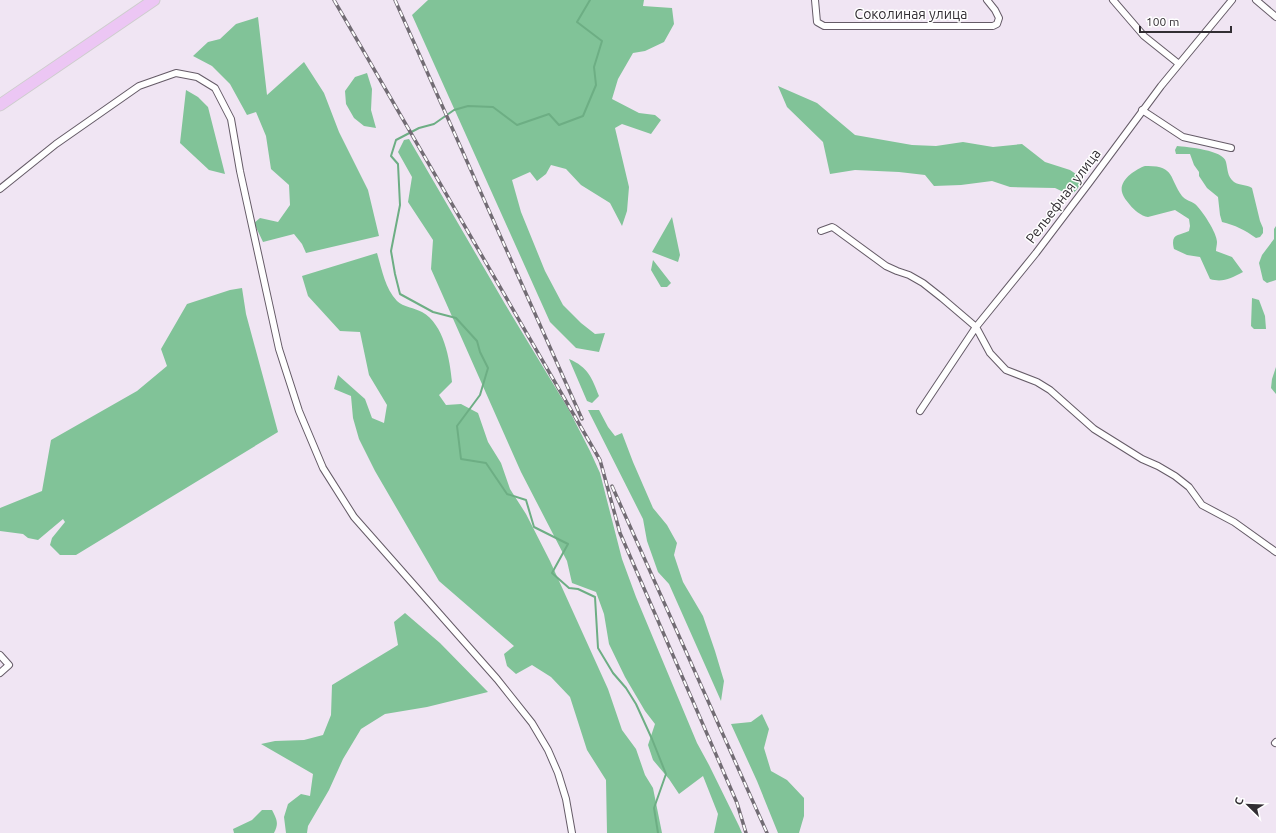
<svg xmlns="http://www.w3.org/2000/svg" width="1276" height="833" font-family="Ubuntu,sans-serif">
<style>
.forest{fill:#81c398}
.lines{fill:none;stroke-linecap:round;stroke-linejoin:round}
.stream{stroke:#6dae84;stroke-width:2}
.minor-casing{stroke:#655b67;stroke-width:8}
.trunk-casing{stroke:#cecdce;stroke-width:13}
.minor{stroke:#fff;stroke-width:6}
.trunk{stroke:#ecc6f4;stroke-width:11}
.rail-casing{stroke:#726c74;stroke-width:3.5}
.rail{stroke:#fff;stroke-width:2;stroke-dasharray:6;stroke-linecap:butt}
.labels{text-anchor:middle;stroke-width:3;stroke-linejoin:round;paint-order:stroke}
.street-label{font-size:14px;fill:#322e33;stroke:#fff}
</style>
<rect width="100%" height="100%" fill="#f0e5f3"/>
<path class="forest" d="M 428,0 L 644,0 L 643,6 L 672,8 L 674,24 L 664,42 L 645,51 L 633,53 L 618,79 L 612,99 L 639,113 L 655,115 L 661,120 L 651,134 L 622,124 L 615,128 L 629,187 L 627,211 L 622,226 L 610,203 L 581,185 L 566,169 L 551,165 L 546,174 L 537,181 L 530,172 L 512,180 L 521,212 L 545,271 L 563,305 L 581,323 L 595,334 L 605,333 L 599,352 L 576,348 L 550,322 L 412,15 Z
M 258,17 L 267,95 L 304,62 L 324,93 L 339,132 L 368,190 L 379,236 L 306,253 L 302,244 L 294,234 L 263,242 L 254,223 L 260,218 L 278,222 L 290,205 L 289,185 L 271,169 L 266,136 L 256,112 L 247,115 L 230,84 L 212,66 L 193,56 L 208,42 L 220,39 L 236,24 Z
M 367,73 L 372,89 L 371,110 L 376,128 L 364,126 L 354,118 L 346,104 L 345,91 L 355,77 Z
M 778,86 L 817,103 L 855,135 L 912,145 L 936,146 L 963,142 L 993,147 L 1022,144 L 1045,162 L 1070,170 L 1082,178 C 1081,184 1076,193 1070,195 L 1055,188 L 1010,187 L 992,181 L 961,185 L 934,186 L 925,175 L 899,172 L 855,170 L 830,174 L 823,142 L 787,107 Z
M 186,90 L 198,97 L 208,107 L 225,174 L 209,170 L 180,143 Z
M 409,139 L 505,304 L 569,410 L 590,451 L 600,473 L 622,559 L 636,597 L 697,743 L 709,765 L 739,826 L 742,833 L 714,833 L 718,814 L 703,776 L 679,794 L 669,779 L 653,760 L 648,745 L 655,724 L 645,711 L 625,677 L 609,644 L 604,614 L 596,592 L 572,583 L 567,561 L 521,472 L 431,269 L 433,240 L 408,202 L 412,177 L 398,152 L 404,140 Z
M 1177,146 C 1187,147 1224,150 1226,162 C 1228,170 1227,176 1234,182 C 1240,186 1246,184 1252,188 L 1260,221 L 1263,228 L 1263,233 L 1260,237 L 1256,238 C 1245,230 1235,225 1222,222 L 1220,215 L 1218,197 L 1207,188 L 1199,176 L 1199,172 L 1194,165 L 1190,154 L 1176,154 L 1175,150 Z
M 1145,166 C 1175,165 1169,178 1182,196 C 1185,200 1191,201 1195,204 C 1202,210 1217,233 1217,242 C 1217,245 1216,248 1216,251 L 1232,257 L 1243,272 C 1231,278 1223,283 1210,279 L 1200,257 L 1187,255 L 1174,249 C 1170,233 1179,236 1189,231 L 1190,226 L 1189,219 L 1175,210 L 1148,217 C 1141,216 1134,210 1130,205 C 1127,201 1123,197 1122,192 C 1119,180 1136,169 1145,166 Z
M 672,217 L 680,255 L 678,262 L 652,252 Z
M 1276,226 L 1276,280 L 1267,283 L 1263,280 L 1259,263 L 1262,255 L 1274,239 L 1274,229 Z
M 377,253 C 382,270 385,288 397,301 C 403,307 415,308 422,312 C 444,324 450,360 452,382 L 439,395 L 446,405 L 461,404 L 478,413 L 488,442 L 501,463 L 510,489 L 526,514 L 550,561 L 608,689 L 622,730 L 636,749 L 645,775 L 653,788 L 662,833 L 607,833 L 606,780 L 587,750 L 570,697 L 551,677 L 532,665 L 516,674 L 507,666 L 504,654 L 514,646 L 439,581 L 375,471 L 359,439 L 353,418 L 351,396 L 334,389 L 338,375 L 365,399 L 372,418 L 384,423 L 387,405 L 369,375 L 360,332 L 340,331 L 308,296 L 302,276 Z
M 653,260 L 671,283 L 667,287 L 661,287 L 651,270 Z
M 242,288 L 246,314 L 278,432 L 76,555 L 60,555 L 50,545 L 52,538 L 65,522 L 63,519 L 38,540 L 28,538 L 23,534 L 0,531 L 0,508 L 42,491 L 51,440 L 137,391 L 167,366 L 161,349 L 187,304 L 230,290 Z
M 1252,298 L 1259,300 L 1265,316 L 1266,329 L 1254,329 L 1251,326 Z
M 569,359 C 588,367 592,378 599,396 L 592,403 L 587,401 Z
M 1276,367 L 1276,394 L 1271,388 L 1272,379 Z
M 588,410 L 599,410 L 608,427 L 615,436 L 622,433 L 633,462 L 653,508 L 667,525 L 677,543 L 674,555 L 683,582 L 703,616 L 715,651 L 724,681 L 721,701 L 669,584 L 658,572 L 647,541 L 643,519 Z
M 405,613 L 440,643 L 488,692 L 427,707 L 385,714 L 361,729 L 343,759 L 329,790 L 308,826 L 307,833 L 286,833 L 284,817 L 288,804 L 301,794 L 310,796 L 313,774 L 261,744 L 275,741 L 304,740 L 323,735 L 331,715 L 332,685 L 398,645 L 394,622 Z
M 762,714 L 769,729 L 764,748 L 771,771 L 787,780 L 804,798 L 804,816 L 799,833 L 778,833 L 757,781 L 731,724 L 751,722 Z
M 262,810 L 272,810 C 277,820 279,823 274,833 L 234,833 L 233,829 L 252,820 Z"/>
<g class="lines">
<path class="stream" d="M 590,0 L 577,22 L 602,41 L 594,67 L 596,85 L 583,116 L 559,125 L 549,114 L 517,125 L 493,107 L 468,106 L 454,110 L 434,124 L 419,128 L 396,140 L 391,156 L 398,164 L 400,205 L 391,251 L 395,274 L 400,294 L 433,312 L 456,318 L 477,341 L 480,352 L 488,368 L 480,395 L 457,426 L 461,459 L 486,463 L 507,494 L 526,500 L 534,527 L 568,544 L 552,573 L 569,588 L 578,589 L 595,597 L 598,648 L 613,673 L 626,688 L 636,704 L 652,739 L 666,774 L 654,808 L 658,833"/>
<g class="minor-casing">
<path id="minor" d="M 815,0 L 817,22 L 824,26 L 993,26 L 997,24 L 999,18 L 995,10 L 987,0
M 1113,0 L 1144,36 L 1179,64
M 1256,0 L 1276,17
M 1142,110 L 1183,137 L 1231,148
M 0,189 L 56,144 L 139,86 L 176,73 L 197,77 L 215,88 L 231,119 L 240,171 L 279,349 L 299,411 L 323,468 L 354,517 L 497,679 L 532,723 L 548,750 L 558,773 L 566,799 L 572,833
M 821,231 L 832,227 L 834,228 L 886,266 L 897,271 L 909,275 L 923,283 L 942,298 L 976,327 L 990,353 L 1006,370 L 1037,382 L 1050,390 L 1094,429 L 1142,459 L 1158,466 L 1175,476 L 1189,487 L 1202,505 L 1234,522 L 1276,552
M 920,411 L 976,327 L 1036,253 L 1089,183 L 1161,86 L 1232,0
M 0,655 L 9,665 L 0,673
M 1275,743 L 1276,742"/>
</g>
<g class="trunk-casing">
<path id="trunk" d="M 0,105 L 154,0"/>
</g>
<use href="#minor" class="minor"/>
<use href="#trunk" class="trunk"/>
<g class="rail-casing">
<path id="rail" d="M 334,0 L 600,460 L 620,533 L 737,803 L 746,833
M 395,0 L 582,419
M 612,486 L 767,833"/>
</g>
<use href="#rail" class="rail"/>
</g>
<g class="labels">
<g class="street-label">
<text x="911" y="19">Соколиная улица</text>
<text transform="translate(1063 196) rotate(-53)" y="5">Рельефная улица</text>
</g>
</g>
<g transform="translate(1248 805) rotate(293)" stroke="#ffffff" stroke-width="3" paint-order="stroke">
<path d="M0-3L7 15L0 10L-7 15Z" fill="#322e33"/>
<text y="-6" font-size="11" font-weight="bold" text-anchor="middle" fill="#322e33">С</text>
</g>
<path d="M1140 26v6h91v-6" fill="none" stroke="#322e33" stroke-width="2"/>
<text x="1146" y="26" font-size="12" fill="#322e33" stroke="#ffffff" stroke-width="3" paint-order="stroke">100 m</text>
</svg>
